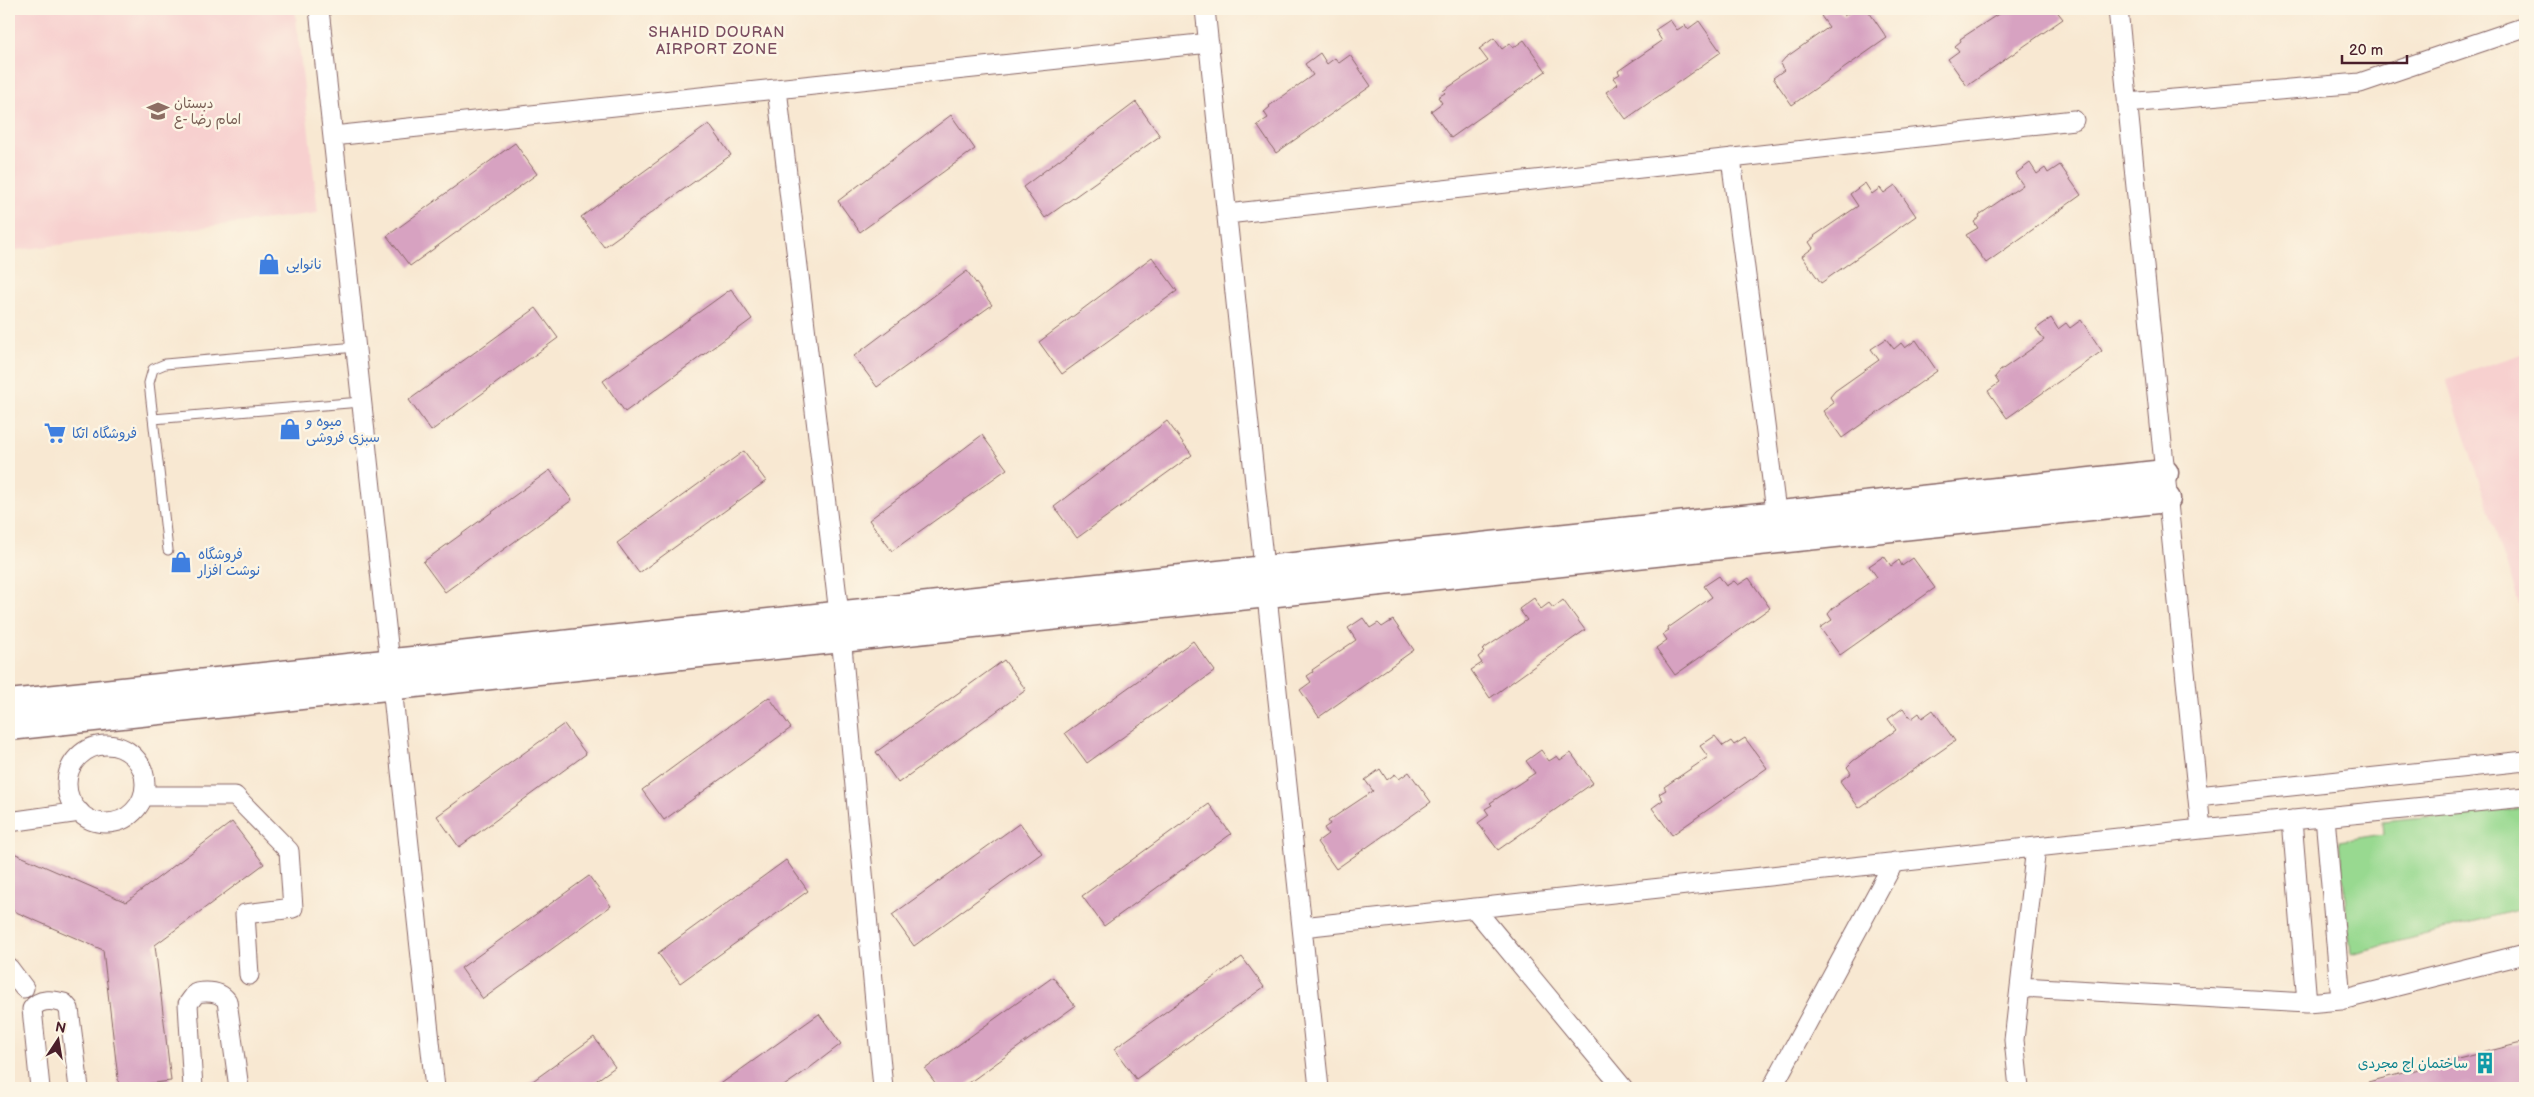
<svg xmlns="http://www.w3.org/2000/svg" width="2534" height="1097" font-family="'Balsamiq Sans','Playpen Sans Arabic',sans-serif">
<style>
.built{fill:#f7d0cf}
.green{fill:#98d990;stroke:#717c5e}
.building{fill:#d7a2c1}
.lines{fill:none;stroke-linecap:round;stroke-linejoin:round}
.lane-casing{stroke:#876565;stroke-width:11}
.street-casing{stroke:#876565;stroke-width:21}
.secondary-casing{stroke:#876565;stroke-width:29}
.lane{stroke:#fff;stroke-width:9}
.street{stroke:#fff;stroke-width:19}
.secondary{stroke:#fff;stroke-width:26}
.labels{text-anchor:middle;stroke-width:5;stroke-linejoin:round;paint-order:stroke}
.education-label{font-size:14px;fill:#785e54;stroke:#fcf5e5;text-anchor:start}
.shop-label{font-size:14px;fill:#366cbe;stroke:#fcf5e5;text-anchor:start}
.culture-label{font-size:14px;fill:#0d838f;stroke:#fcf5e5;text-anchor:end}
.neighbourhood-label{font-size:15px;letter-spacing:1px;fill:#7b4d60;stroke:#fcf5e5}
</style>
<rect width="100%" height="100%" fill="#fcf5e5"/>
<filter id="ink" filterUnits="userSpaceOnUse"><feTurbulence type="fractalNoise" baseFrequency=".02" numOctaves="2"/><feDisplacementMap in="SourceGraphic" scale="10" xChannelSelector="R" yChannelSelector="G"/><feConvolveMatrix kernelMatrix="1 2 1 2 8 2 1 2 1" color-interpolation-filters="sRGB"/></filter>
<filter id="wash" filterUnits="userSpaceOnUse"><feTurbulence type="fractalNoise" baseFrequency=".0096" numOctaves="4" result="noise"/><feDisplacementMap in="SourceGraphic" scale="20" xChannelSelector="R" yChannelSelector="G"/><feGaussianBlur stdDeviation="1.12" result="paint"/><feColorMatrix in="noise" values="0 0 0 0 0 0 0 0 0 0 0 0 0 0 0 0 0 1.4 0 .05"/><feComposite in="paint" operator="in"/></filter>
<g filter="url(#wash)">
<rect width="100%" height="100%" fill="#f8e8d2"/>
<path class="built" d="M 9,9 L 295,9 L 318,213 L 9,251 Z
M 2525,353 L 2525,612 L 2522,613 L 2446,379 Z"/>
<path class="green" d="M 2525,807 L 2525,908 L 2351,954 L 2339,841 L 2383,834 L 2382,821 Z"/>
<g id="blocks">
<path class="building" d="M 1831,9 L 1838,9 L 1844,16 L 1854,9 L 1867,9 L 1887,38 L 1792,105 L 1773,78 L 1784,70 L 1780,64 L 1785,58 L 1829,27 L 1821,16 Z
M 2006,9 L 2055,9 L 2063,19 L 1967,86 L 1948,59 L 1959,51 L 1955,46 L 1961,41 L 1960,39 Z
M 1670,20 L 1677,30 L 1685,25 L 1688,29 L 1699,21 L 1721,52 L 1626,119 L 1606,92 L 1618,84 L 1613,78 L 1620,74 L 1618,71 L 1662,41 L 1655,30 Z
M 1494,38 L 1502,49 L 1510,43 L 1513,48 L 1524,40 L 1546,71 L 1451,138 L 1431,111 L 1442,103 L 1438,97 L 1445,93 L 1443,91 L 1488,61 L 1479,49 Z
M 1320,53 L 1327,64 L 1335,58 L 1339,63 L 1350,55 L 1371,86 L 1276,153 L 1257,125 L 1268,118 L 1264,112 L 1270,107 L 1269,106 L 1313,75 L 1305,64 Z
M 1136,102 L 1160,136 L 1045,218 L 1023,187 Z
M 951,115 L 975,149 L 860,232 L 838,201 Z
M 709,124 L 731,155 L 604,247 L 581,217 Z
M 515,143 L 537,174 L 410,266 L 387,236 Z
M 2030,163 L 2037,174 L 2045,168 L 2048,173 L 2060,165 L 2081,195 L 1986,263 L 1966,235 L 1978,228 L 1974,222 L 1980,217 L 1979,215 L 2023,185 L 2015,174 Z
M 1865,183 L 1872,194 L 1880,188 L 1884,193 L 1895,185 L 1916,216 L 1821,283 L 1802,256 L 1813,248 L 1809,242 L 1815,237 L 1814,236 L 1858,206 L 1850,194 Z
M 1152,257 L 1177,291 L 1062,374 L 1039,342 Z
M 967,271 L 992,305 L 877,387 L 854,356 Z
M 731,289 L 752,319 L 625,412 L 603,381 Z
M 536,308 L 558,338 L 431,431 L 409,400 Z
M 2051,318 L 2058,329 L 2066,323 L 2070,328 L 2081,320 L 2102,351 L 2007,418 L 1988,391 L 1999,383 L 1995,377 L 2000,371 L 2044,340 L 2036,329 Z
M 1886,339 L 1894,349 L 1901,343 L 1905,348 L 1916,340 L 1937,371 L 1842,438 L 1823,411 L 1834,403 L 1830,397 L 1835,391 L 1879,360 L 1871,349 Z
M 1167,421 L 1192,455 L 1077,538 L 1054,507 Z
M 982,435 L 1007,469 L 892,551 L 869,520 Z
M 744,451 L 766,481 L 639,573 L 617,543 Z
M 550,470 L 572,500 L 445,592 L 423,562 Z
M 1884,556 L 1891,566 L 1899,560 L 1902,566 L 1913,558 L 1935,588 L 1840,655 L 1820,628 L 1832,620 L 1828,614 L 1833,608 L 1877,577 L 1869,566 Z
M 1719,576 L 1726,586 L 1734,581 L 1738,585 L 1749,578 L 1770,608 L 1675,675 L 1656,648 L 1667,640 L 1663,634 L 1669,630 L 1668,628 L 1712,597 L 1704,586 Z
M 1534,598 L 1541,609 L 1549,603 L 1553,608 L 1563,600 L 1585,630 L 1490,698 L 1471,670 L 1482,663 L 1478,657 L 1484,652 L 1482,650 L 1527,620 L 1519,609 Z
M 1363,618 L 1370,628 L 1378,623 L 1382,627 L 1393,620 L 1414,650 L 1319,717 L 1300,690 L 1311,682 L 1307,676 L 1313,672 L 1312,670 L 1356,640 L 1348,628 Z
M 1193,641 L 1215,671 L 1087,763 L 1065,733 Z
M 1004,660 L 1026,690 L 898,783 L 876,752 Z
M 769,697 L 791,728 L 664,820 L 642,790 Z
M 1903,708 L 1911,719 L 1919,713 L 1922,718 L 1933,710 L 1955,741 L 1859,808 L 1840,781 L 1851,773 L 1847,767 L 1853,761 L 1896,730 L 1888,719 Z
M 564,724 L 586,754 L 459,847 L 437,816 Z
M 1715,736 L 1723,746 L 1731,741 L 1734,745 L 1745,738 L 1767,768 L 1672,835 L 1652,808 L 1663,800 L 1659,794 L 1666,790 L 1664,787 L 1708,757 L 1700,746 Z
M 1541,750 L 1549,761 L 1557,756 L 1560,760 L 1571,753 L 1593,783 L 1498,850 L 1478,823 L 1489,815 L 1485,809 L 1492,805 L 1490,803 L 1535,773 L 1526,761 Z
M 1380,769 L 1387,780 L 1395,774 L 1399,779 L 1409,772 L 1431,802 L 1336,869 L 1317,842 L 1328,834 L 1324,828 L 1330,824 L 1328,821 L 1373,791 L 1365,780 Z
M 1209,804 L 1231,834 L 1104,926 L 1082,896 Z
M 232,822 L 264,864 L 155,945 L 171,1081 L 119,1087 L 103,950 L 9,909 L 9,851 L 126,902 Z
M 1020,823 L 1042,853 L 914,946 L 892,915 Z
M 786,860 L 808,891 L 680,983 L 658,953 Z
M 589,876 L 611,906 L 483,999 L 461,968 Z
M 1242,957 L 1264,987 L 1136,1079 L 1114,1049 Z
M 1053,977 L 1075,1006 L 962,1088 L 939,1088 L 925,1069 Z
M 819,1014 L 841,1044 L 807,1070 L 781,1088 L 715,1088 Z
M 594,1037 L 615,1067 L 586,1088 L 523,1088 Z
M 2525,1042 L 2525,1083 L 2507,1088 L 2369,1088 L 2368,1082 Z"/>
</g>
</g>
<g filter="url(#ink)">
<use href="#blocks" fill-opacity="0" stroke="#876565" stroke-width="1"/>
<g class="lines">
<g class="lane-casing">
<path id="lane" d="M 153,419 L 361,402
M 168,550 L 149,383 L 153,369 L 165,364 L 356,347"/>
</g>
<g class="street-casing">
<path id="street" d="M 319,9 L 390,663
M 1205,9 L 1319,1088
M 2118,9 L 2201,829
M 777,89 L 839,614 L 883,1088
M 2127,103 L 2360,83 L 2525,27
M 333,136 L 1209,43
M 1731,158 L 1778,527
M 1227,214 L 2074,120
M 392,687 L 435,1088
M67 784a39 39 0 1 1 78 0a39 39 0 1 1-78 0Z
M 144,796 L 235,796 L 289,851 L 293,908 L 245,914 L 249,975
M 2198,796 L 2525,761
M 2325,817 L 2341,1000
M 2292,820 L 2307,1003
M 9,822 L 80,812
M 1474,908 L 1623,1088
M 1302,927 L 2201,829 L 2525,797
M 9,968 L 24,988
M 2020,987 L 2307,1003 L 2341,1000 L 2525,954
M 40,1088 L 32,1009 C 39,998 54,1000 64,1003 L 69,1009 L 79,1088
M 193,1088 L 188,1004 L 196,993 C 208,991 220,991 227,1001 L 239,1088
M 1772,1088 L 1894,862
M 2019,1088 L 2014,1040 L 2036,847"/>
</g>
<g class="secondary-casing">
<path id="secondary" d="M 9,703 L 2165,473
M 9,727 L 2167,499"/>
</g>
<use href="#lane" class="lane"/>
<use href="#street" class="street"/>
<use href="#secondary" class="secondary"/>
</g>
</g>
<defs>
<g id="school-bare" transform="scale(1.725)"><path d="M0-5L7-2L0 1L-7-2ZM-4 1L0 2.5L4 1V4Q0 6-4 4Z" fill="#8d6e63" stroke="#fcf5e5" stroke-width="2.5" paint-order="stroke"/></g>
<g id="shop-bare" transform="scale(1.725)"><path d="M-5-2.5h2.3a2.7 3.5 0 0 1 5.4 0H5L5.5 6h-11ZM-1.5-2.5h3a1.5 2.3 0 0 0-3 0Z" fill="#3f7fe0" stroke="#fcf5e5" stroke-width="2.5" paint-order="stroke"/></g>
<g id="supermarket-bare" transform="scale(1.725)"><path d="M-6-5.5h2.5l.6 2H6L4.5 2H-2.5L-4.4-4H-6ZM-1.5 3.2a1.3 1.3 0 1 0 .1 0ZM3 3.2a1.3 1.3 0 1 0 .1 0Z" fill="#3f7fe0" stroke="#fcf5e5" stroke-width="2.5" paint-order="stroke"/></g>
<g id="building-bare" transform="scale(1.725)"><path d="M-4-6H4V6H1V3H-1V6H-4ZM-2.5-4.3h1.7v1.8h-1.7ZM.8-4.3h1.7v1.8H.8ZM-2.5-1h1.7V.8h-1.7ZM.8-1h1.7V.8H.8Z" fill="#0f9aa8" stroke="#fcf5e5" stroke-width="2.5" paint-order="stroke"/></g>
</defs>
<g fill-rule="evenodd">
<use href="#school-bare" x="158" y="111"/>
<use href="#shop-bare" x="269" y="264"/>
<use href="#shop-bare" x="290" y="429"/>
<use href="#supermarket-bare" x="55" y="433"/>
<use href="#shop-bare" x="181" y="562"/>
<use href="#building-bare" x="2485" y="1063"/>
</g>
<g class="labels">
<g class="education-label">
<text x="174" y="108">دبستان<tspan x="174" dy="16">امام رضا -ع</tspan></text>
</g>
<g class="shop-label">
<text x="286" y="269">نانوایی</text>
<text x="306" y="426">میوه و<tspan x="306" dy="16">سبزی فروشی</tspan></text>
<text x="72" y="438">فروشگاه اتکا</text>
<text x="198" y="559">فروشگاه<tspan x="198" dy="16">نوشت افزار</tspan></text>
</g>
<g class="culture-label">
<text x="2468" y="1068">ساختمان اچ مجردی</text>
</g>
<g class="neighbourhood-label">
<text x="717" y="37">SHAHID DOURAN<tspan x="717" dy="17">AIRPORT ZONE</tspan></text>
</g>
</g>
<rect width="2534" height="1097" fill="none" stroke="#fcf5e5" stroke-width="30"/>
<g transform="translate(58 1040) rotate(12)" stroke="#fcf5e5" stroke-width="4" paint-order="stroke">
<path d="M0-4L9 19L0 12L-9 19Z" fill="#4a1f2b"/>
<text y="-8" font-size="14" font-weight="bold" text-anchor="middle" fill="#4a1f2b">N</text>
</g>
<path d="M2342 55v8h65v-8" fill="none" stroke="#4a1f2b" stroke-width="2.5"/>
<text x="2349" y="55" font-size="15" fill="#4a1f2b" stroke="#fcf5e5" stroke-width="4" paint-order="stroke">20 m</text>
</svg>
